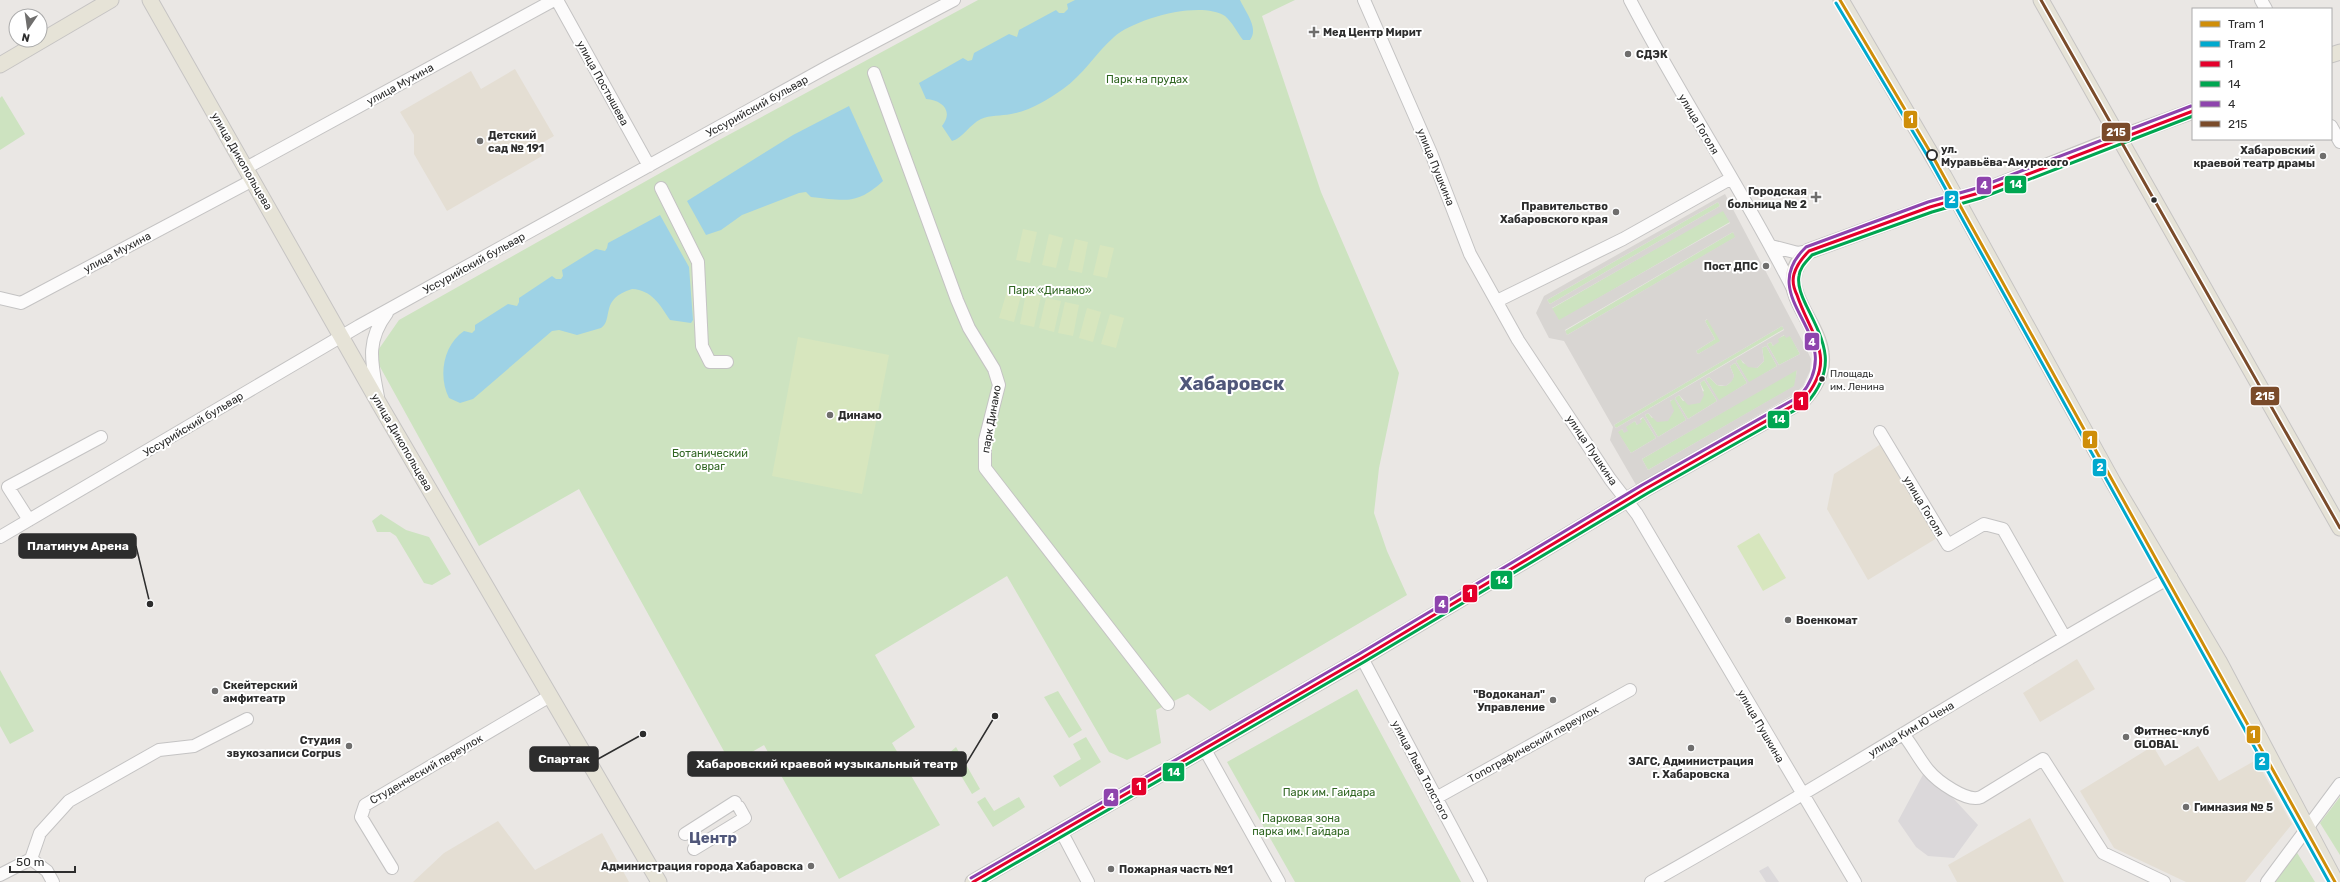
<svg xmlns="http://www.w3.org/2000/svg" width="2340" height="882" font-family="Rubik,sans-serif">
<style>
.industrial{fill:#dbd8da}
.education{fill:#e4ded3}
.green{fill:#cde3c0}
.pitch{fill:#d7e6be}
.plaza{fill:#d8d5d2;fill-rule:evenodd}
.water{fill:#9ed2e5}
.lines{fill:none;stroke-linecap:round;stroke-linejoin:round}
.minor-casing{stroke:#c4c3c3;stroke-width:14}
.major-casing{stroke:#c6c4c3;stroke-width:17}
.minor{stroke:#fcfbfb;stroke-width:12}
.major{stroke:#e6e3d7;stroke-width:15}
.tram{stroke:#dedee0;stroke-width:1}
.bus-1-casing{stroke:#fff;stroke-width:6}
.bus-2-casing{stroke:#fff;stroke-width:6}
.bus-3-casing{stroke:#fff;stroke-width:6}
.bus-4-casing{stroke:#fff;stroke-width:6}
.bus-1{stroke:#e4002b;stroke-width:3}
.bus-2{stroke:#00a651;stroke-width:3}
.bus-3{stroke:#8e44ad;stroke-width:3}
.bus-4{stroke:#7a4b2a;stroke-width:3}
.tram-1-casing{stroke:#fff;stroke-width:6}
.tram-2-casing{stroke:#fff;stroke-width:6}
.tram-1{stroke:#cf8e09;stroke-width:3}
.tram-2{stroke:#00a9ce;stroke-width:3}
.poi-dot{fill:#6f6e6d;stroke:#fff;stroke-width:1.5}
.stop-dot{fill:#fff;stroke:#2d2d2d;stroke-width:2}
.bus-dot{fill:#2d2d2d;stroke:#fff;stroke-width:1.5}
.labels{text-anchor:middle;stroke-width:4;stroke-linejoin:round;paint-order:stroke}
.bus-label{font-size:10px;fill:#2d2d2d;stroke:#fff;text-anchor:start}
.poi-label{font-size:11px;font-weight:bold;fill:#2d2d2d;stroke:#fff;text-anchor:start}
.park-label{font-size:11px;fill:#2f6521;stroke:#fff}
.street-label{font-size:11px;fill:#2d2d2d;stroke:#fff}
.stop-label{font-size:11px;font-weight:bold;fill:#2d2d2d;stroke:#fff;text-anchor:start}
.district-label{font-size:15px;font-weight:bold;fill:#50577a;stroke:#fff}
.town-label{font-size:19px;font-weight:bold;fill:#50577a;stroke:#fff}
.leader{fill:none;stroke:#2d2d2d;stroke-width:1.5}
.callout-dot{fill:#2d2d2d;stroke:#fff;stroke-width:1.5}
.callout{fill:#2d2d2d;stroke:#2d2d2d;stroke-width:1.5}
.callout-label{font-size:12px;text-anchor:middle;font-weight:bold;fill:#fff}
.line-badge{stroke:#fff;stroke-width:1.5}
.badge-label{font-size:11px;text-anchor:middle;font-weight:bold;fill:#fff}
</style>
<rect width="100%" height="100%" fill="#eae7e4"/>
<path class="industrial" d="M 1926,769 L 1978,825 L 1954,858 L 1928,856 L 1916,847 L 1898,821 Z
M 1768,866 L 1779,882 L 1766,882 L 1759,871 Z"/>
<path class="education" d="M 515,69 L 554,136 L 537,146 L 542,156 L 447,211 L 414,154 L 414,135 L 400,112 L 471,71 L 481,89 Z
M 1881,444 L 1937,538 L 1868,580 L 1827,509 L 1834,474 Z
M 2077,659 L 2095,689 L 2040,722 L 2023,693 Z
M 2153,746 L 2165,766 L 2198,746 L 2219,781 L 2256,760 L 2292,824 L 2245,882 L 2186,882 L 2114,848 L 2080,791 Z
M 2030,818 L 2064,882 L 1957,882 L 1948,865 Z
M 498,821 L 535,870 L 602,833 L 629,882 L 413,882 L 444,853 Z"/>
<path class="green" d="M 978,0 L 1295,0 L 1262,16 L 1321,192 L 1399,373 L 1379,468 L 1374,513 L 1387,551 L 1407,595 L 1210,711 L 1188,694 L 1156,710 L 1161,743 L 1127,760 L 1109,752 L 1007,576 L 875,655 L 915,727 L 892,743 L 940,825 L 839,879 L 764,745 L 731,764 L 579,489 L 479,546 L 374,356 L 399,320 L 719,140 Z
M 2,96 L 25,134 L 0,150 L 0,98 Z
M 1718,202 L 1720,206 L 1550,304 L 1547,300 Z
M 1723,210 L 1730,222 L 1559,321 L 1551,309 Z
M 1733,232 L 1736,237 L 1567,335 L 1565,331 Z
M 1708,319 L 1721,341 L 1698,354 L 1696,351 L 1715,339 L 1705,321 Z
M 1782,326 L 1784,329 L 1616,428 L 1614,425 Z
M 1785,335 L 1790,335 L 1800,354 L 1779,365 L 1767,344 L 1771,342 L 1773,346 L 1777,339 Z
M 1766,346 L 1777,366 L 1749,383 L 1736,361 L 1740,358 L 1743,363 L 1757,368 L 1764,361 L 1762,348 Z
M 1735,363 L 1747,383 L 1719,401 L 1706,379 L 1709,377 L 1717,385 C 1727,388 1730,384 1734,376 L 1730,366 Z
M 1797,369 L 1795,386 L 1648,470 L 1642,459 Z
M 1704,380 L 1717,401 L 1688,419 L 1675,398 L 1679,395 L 1683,401 L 1704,391 L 1700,383 Z
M 1674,398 L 1686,420 L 1658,437 L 1645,415 L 1648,413 L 1652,418 Z
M 1643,417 L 1656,438 L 1631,453 L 1617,432 L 1622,429 L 1624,432 L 1625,427 L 1635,421 L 1637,425 Z
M 381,514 L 406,530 L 429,537 L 451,574 L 432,585 L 424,583 L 396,536 L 390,532 L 377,532 L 372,521 Z
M 0,670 L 34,731 L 10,744 L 0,726 Z
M 1357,689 L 1364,702 L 1461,882 L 1295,882 L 1227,762 Z
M 1058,691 L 1082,730 L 1069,738 L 1044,697 Z
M 1086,737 L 1101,762 L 1060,787 L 1053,776 L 1081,759 L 1073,744 Z
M 956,747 L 980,789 L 972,794 L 948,754 Z
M 985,797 L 994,811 L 1019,797 L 1025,807 L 993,827 L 977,802 Z
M 2340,797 L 2340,855 L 2320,823 Z
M 2296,851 L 2315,882 L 2274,882 Z"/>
<path class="pitch" d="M 1023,229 L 1037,232 L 1030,263 L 1016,260 Z
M 1049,234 L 1063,238 L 1056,268 L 1042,265 Z
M 1075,239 L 1088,242 L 1082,273 L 1068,270 Z
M 1100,245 L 1114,248 L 1107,278 L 1093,275 Z
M 1008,288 L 1022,292 L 1014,322 L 999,318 Z
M 1026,293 L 1041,296 L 1034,327 L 1020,324 Z
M 1046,298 L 1061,301 L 1054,332 L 1039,328 Z
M 1065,302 L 1079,305 L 1073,336 L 1058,333 Z
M 1087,308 L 1101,312 L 1093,342 L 1079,338 Z
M 1110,314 L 1124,318 L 1116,348 L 1101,344 Z
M 798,337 L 889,355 L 862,494 L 772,476 Z
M 1759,533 L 1786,578 L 1763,591 L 1737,546 Z"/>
<path class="plaza" d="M 1725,194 L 1805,346 L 1811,359 L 1810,371 L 1803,386 L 1793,395 L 1636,485 L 1610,440 L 1613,427 L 1564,341 L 1549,338 L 1536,313 L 1544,296 ZM 1718,202 L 1720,206 L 1550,304 L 1547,300 ZM 1723,211 L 1730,223 L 1559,320 L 1552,308 ZM 1733,232 L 1735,237 L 1567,335 L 1565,330 ZM 1707,319 L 1720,341 L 1698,354 L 1696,351 L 1715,339 L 1705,321 ZM 1782,326 L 1784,330 L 1616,428 L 1614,425 ZM 1784,335 L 1786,338 L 1790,336 L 1800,354 L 1779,365 L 1767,344 L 1771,342 L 1773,346 L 1779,342 L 1778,339 ZM 1766,346 L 1777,366 L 1749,382 L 1736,361 L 1740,359 L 1748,367 L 1757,368 L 1764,361 L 1762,348 ZM 1735,363 L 1747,383 L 1719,400 L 1706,379 L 1709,377 L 1717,385 L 1726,386 L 1732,381 L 1734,376 L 1730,366 ZM 1797,370 L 1794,386 L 1648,470 L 1642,459 ZM 1704,380 L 1717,401 L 1688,419 L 1675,398 L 1679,395 L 1688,405 L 1700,403 L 1704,395 L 1700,383 ZM 1674,399 L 1686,420 L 1658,437 L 1645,415 L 1648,413 L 1657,422 L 1668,421 L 1674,411 L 1670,401 ZM 1643,417 L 1656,438 L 1631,453 L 1618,432 L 1622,429 L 1624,433 L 1628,431 L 1626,427 L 1635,421 L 1637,425 L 1642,422 L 1640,419 Z"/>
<path class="water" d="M 1075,0 L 1240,0 C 1246,13 1259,28 1250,40 L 1243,40 C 1237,32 1232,22 1225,16 C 1200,0 1134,19 1114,37 C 1095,54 1083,75 1063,89 C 1047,100 1030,111 1011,114 C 1001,116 990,115 981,119 C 970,124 963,138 952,141 L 942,126 C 954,111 942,100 926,99 L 919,83 L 963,58 L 968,61 L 972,60 L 974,53 L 1009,34 L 1017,37 L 1019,30 L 1056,10 L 1059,13 L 1064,13 L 1068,9 L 1067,4 Z
M 849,106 L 883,181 C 856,206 844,200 811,197 L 806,192 L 799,193 L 742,215 L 721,230 L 706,235 L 687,201 L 793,135 Z
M 660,215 L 689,267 L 693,320 L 691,323 L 670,320 C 660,305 652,290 632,289 C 599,299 614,319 601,328 L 577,335 L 559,330 L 552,331 L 473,399 L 460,403 L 449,398 C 438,377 443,345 464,331 L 472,333 L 475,330 L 475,325 L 508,304 L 517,306 L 519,302 L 519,298 L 552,276 L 556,279 L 561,279 L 563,276 L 562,270 L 596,249 L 605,251 L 607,248 L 608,243 Z"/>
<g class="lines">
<g class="minor-casing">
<path id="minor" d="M 557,0 L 649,166
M 1364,0 L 1431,153 L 1470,254 L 1518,340 L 1610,479 L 1637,514 L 1855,882
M 1630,0 C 1681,98 1743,190 1793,289
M 2261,0 L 2266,9
M 874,73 L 957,300 L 969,328 L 994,369 L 999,385 L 985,440 L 985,468 L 1168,704
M 2331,126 L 2340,142
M 246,168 L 554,0
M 661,188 L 698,262 L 702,346 L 710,362 L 727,362
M 1771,246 L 1798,253 L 1809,251
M 0,298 L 21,303 L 253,180
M 1497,301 L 1623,239 L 1730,179
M 378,397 C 372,364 365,342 387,313
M 1880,432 L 1948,545 L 1984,524 L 2003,529 L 2064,636
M 29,520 L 8,487 L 101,437
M 0,537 L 359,326 L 829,66 L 954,0
M 1362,658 L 1481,882
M 1903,734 C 1912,745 1919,759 1928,770 C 1937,781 1967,803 1981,797 L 2043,759 L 2103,853 L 2164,882
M 1204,748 L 1279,882
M 1436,798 L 1630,690
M 1061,831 L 1088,882
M 685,834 L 735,802
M 694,849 L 745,818 L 739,807
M 31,859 L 47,871 L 53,882
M 392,868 L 361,817 L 365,805 L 550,696
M 0,875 L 31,859 L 40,833 L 69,801 L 159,750 L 194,746 L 247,719
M 1651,882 C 1827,784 1995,674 2171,577
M 2267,882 L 2340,784"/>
</g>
<g class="major-casing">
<path id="major" d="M 150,0 L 380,405 L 659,882
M 1841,0 L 1944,176 L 2113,482 L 2219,661 L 2336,882
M 2041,0 L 2340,528
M 2331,55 L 2340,52
M 0,65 L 111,0
M 973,882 L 1362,658 L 1645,489 L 1803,400 C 1814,388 1824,371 1821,353 C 1817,317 1769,284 1809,251 L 1930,207 L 1979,193 L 2100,145 L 2193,111"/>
</g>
<use href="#minor" class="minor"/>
<use href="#major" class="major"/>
<path class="tram" d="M 1836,0 C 1948,192 2057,385 2163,580 C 2218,681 2278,780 2331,882"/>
<g class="bus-1-casing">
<path id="bus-1" d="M 973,882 L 1362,658 L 1645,489 L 1803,400 C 1839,358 1811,337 1797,295 C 1794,289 1792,281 1794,274 C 1797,264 1802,258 1809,251 L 1930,207 L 1979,193 L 2193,111"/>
</g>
<g class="bus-2-casing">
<path id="bus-2" d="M 983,882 L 1364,662 L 1648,493 L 1806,404 C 1838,368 1825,343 1806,305 C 1802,297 1797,286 1799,276 C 1800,267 1806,262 1812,255 L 1932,212 L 1981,198 L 2193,116"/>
</g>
<g class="bus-3-casing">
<path id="bus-3" d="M 971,878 L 1359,654 L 1642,485 L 1800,396 C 1852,335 1751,300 1806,247 L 1928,202 L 1977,188 L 2191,106"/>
</g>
<g class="bus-4-casing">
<path id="bus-4" d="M 2041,0 L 2340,528"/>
</g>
<use href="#bus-1" class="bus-1"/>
<use href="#bus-2" class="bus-2"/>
<use href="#bus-3" class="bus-3"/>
<use href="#bus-4" class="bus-4"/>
<g class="tram-1-casing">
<path id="tram-1" d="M 1840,0 L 1932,155 L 2335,882"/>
</g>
<g class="tram-2-casing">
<path id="tram-2" d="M 1836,3 L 1928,157 L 2329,882"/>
</g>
<use href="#tram-1" class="tram-1"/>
<use href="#tram-2" class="tram-2"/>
</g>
<g class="poi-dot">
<path d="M1312 26h4v4h4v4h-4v4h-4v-4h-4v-4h4z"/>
<circle cx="1628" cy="54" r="4"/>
<circle cx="480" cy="141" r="4"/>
<circle cx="2323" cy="156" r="4"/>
<path d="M1814 191h4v4h4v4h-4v4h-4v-4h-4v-4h4z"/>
<circle cx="1616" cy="212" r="4"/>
<circle cx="1766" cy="266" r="4"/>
<circle cx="830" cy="415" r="4"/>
<circle cx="1788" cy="620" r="4"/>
<circle cx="215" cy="691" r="4"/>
<circle cx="1553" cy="700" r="4"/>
<circle cx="2126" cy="737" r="4"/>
<circle cx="349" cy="746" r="4"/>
<circle cx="1691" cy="748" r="4"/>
<circle cx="2186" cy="807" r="4"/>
<circle cx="811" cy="866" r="4"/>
<circle cx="1111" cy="869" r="4"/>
</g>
<circle class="stop-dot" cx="1932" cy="155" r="5"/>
<g class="bus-dot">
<circle cx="2154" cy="200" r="3.5"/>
<circle cx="1822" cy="379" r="3.5"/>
</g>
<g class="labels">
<g class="bus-label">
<text x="1830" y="377">Площадь<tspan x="1830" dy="13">им. Ленина</tspan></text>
</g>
<g class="poi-label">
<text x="1323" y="36">Мед Центр Мирит</text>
<text x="1636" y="58">СДЭК</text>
<text x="488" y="139">Детский<tspan x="488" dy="13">сад № 191</tspan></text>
<text x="2315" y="154" text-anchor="end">Хабаровский<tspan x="2315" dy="13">краевой театр драмы</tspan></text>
<text x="1807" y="195" text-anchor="end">Городская<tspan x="1807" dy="13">больница № 2</tspan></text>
<text x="1608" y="210" text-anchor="end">Правительство<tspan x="1608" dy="13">Хабаровского края</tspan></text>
<text x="1758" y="270" text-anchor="end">Пост ДПС</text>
<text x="838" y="419">Динамо</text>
<text x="1796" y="624">Военкомат</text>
<text x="223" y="689">Скейтерский<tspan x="223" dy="13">амфитеатр</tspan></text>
<text x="1545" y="698" text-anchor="end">"Водоканал"<tspan x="1545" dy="13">Управление</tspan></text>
<text x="2134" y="735">Фитнес-клуб<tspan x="2134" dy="13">GLOBAL</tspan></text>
<text x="341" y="744" text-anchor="end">Студия<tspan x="341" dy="13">звукозаписи Corpus</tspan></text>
<text x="1691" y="765" text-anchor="middle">ЗАГС, Администрация<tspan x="1691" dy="13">г. Хабаровска</tspan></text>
<text x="2194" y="811">Гимназия № 5</text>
<text x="803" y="870" text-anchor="end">Администрация города Хабаровска</text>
<text x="1119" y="873">Пожарная часть №1</text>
</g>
<g class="park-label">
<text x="1147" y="83">Парк на прудах</text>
<text x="1050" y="294">Парк «Динамо»</text>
<text x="710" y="457">Ботанический<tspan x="710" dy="13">овраг</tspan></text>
<text x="1329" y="796">Парк им. Гайдара</text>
<text x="1301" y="822">Парковая зона<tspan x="1301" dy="13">парка им. Гайдара</tspan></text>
</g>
<g class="street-label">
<text transform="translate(603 83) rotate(61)" y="4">улица Постышева</text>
<text transform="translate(400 84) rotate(-29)" y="4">улица Мухина</text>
<text transform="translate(757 106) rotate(-29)" y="4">Уссурийский бульвар</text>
<text transform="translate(1699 124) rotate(59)" y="4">улица Гоголя</text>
<text transform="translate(242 161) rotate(60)" y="4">улица Дикопольцева</text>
<text transform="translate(1436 167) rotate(68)" y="4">улица Пушкина</text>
<text transform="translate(117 252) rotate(-28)" y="4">улица Мухина</text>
<text transform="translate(474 263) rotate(-29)" y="4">Уссурийский бульвар</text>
<text transform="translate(991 419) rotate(-80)" y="4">парк Динамо</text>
<text transform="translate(193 424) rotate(-31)" y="4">Уссурийский бульвар</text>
<text transform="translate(402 442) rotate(60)" y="4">улица Дикопольцева</text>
<text transform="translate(1592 450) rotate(56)" y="4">улица Пушкина</text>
<text transform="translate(1924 506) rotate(59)" y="4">улица Гоголя</text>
<text transform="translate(1761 726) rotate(60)" y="4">улица Пушкина</text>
<text transform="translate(1911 729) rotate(-31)" y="4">улица Ким Ю Чена</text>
<text transform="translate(1533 744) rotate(-29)" y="4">Топографический переулок</text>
<text transform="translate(426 769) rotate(-30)" y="4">Студенческий переулок</text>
<text transform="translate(1421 770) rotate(62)" y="4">улица Льва Толстого</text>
</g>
<g class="stop-label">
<text x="1941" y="153">ул.<tspan x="1941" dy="13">Муравьёва-Амурского</tspan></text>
</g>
<g class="district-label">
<text x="713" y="843">Центр</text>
</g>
<g class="town-label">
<text x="1232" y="390">Хабаровск</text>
</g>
</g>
<path class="leader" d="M150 604L136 546M643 734L598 759M995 716L966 764"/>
<g class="callout-dot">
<circle cx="150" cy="604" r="4"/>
<circle cx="643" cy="734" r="4"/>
<circle cx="995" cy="716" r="4"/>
</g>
<g class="callout">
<rect x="19" y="534" width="117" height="24" rx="4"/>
<rect x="530" y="747" width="68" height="24" rx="4"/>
<rect x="688" y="752" width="278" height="24" rx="4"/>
</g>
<g class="callout-label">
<text x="78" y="550">Платинум Арена</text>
<text x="564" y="763">Спартак</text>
<text x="827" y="768">Хабаровский краевой музыкальный театр</text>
</g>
<g class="line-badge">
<rect x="1903" y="110" width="15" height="19" rx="4" fill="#cf8e09"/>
<rect x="2101" y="122" width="30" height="20" rx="4" fill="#7a4b2a"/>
<rect x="2004" y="175" width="23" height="19" rx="4" fill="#00a651"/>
<rect x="1976" y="176" width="16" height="19" rx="4" fill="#8e44ad"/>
<rect x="1944" y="190" width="15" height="19" rx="4" fill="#00a9ce"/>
<rect x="1804" y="332" width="16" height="19" rx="4" fill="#8e44ad"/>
<rect x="2250" y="386" width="30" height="20" rx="4" fill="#7a4b2a"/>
<rect x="1793" y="391" width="16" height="20" rx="4" fill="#e4002b"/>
<rect x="1767" y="410" width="23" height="19" rx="4" fill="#00a651"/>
<rect x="2082" y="430" width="16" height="19" rx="4" fill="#cf8e09"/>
<rect x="2092" y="458" width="15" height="19" rx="4" fill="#00a9ce"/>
<rect x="1490" y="570" width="23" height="20" rx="4" fill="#00a651"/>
<rect x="1462" y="584" width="16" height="19" rx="4" fill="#e4002b"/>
<rect x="1434" y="595" width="15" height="19" rx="4" fill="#8e44ad"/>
<rect x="2246" y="725" width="15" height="19" rx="4" fill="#cf8e09"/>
<rect x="2254" y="752" width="16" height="19" rx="4" fill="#00a9ce"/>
<rect x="1162" y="762" width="23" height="20" rx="4" fill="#00a651"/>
<rect x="1131" y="777" width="16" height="19" rx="4" fill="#e4002b"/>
<rect x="1103" y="788" width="16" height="19" rx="4" fill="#8e44ad"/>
</g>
<g class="badge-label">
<text x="1911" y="123">1</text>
<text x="2116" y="136">215</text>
<text x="2016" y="188">14</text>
<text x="1984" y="189">4</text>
<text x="1952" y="203">2</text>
<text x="1812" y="346">4</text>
<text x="2265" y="400">215</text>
<text x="1801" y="405">1</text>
<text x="1779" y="423">14</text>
<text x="2090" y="444">1</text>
<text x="2100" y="471">2</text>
<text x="1502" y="584">14</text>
<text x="1470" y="597">1</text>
<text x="1442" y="608">4</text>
<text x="2253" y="738">1</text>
<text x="2262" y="765">2</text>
<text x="1174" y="776">14</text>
<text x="1139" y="790">1</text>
<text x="1111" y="801">4</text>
</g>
<rect x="2192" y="8" width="140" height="132" fill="#ffffff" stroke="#ababab"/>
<rect x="2200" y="21" width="20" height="6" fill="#cf8e09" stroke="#ababab"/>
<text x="2228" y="28" font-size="12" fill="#2d2d2d">Tram 1</text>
<rect x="2200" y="41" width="20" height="6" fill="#00a9ce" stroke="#ababab"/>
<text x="2228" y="48" font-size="12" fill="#2d2d2d">Tram 2</text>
<rect x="2200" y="61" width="20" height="6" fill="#e4002b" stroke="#ababab"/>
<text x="2228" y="68" font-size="12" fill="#2d2d2d">1</text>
<rect x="2200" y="81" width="20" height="6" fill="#00a651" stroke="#ababab"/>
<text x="2228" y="88" font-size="12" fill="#2d2d2d">14</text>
<rect x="2200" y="101" width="20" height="6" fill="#8e44ad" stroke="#ababab"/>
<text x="2228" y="108" font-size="12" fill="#2d2d2d">4</text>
<rect x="2200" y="121" width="20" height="6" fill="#7a4b2a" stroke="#ababab"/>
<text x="2228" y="128" font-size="12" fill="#2d2d2d">215</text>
<g transform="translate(28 28) rotate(193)"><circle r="19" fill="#ffffff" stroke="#ababab"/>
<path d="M0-3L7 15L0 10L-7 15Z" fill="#6f6e6d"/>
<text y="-6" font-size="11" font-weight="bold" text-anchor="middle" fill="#2d2d2d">N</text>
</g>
<path d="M10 866v6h65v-6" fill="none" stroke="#2d2d2d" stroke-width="2"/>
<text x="16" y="866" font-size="12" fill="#2d2d2d" stroke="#ffffff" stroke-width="3" paint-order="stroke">50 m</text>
</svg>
